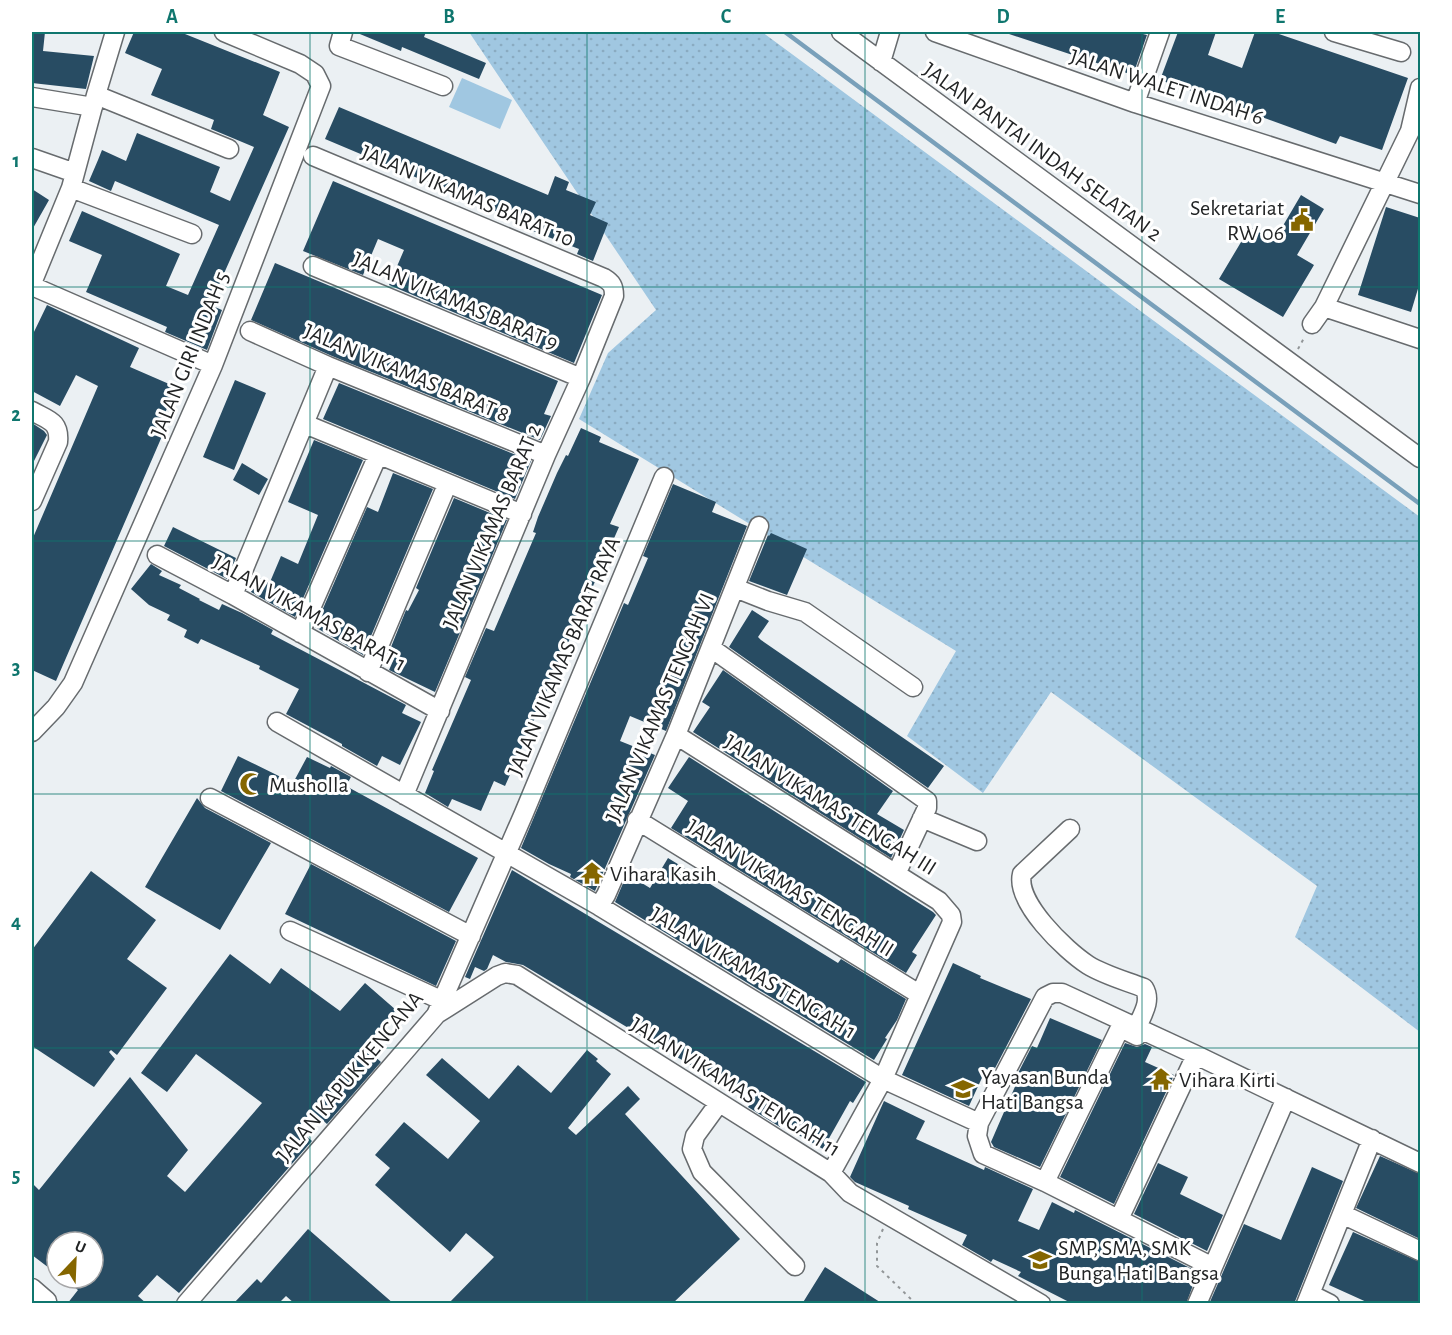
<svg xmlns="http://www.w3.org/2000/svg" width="1452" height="1335" font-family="'Alegreya Sans',sans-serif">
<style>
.grass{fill:url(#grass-dots)}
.pitch{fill:#a0c7e1}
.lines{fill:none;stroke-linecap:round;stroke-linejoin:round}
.stream{stroke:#79a0ba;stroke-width:4.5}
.building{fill:#284c63}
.minor-casing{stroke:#676b6e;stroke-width:21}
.path{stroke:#929698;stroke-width:2;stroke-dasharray:3 4.5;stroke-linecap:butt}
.minor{stroke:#fff;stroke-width:18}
.grid{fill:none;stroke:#0f766e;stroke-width:1.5;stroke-opacity:0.55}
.labels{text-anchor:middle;stroke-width:6;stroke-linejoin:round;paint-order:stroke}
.street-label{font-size:22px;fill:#222425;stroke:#fff}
.poi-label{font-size:22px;fill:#222425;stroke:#fff;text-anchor:start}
.neatline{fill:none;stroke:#0f766e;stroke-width:2}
.grid-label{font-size:20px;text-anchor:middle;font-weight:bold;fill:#0f766e}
</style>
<defs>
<pattern id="grass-dots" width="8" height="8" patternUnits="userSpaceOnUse" patternTransform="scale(1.5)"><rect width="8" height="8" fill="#a0c7e1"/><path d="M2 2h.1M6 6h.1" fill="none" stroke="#8aabc1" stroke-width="1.8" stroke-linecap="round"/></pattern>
</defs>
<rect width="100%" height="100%" fill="#ebf0f3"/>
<path class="grass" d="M 469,32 L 762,32 L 1420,517 L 1420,1032 L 1295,937 L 1317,886 L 1051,692 L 983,793 L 907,736 L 956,651 L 579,419 L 608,353 L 656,310 Z"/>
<path class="pitch" d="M 462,78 L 512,100 L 500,129 L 449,107 Z"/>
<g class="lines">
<path class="stream" d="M 785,32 L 1420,504"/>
</g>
<path class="building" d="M 32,32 L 45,32 L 43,51 L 94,56 L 86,89 L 32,83 Z
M 134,32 L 180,32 L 280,72 L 263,115 L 289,127 L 210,305 L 222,310 L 207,350 L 165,332 L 167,327 L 86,292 L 102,255 L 69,241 L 82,211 L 180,254 L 166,286 L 188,295 L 219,225 L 115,181 L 111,191 L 89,181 L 98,160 L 102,150 L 126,161 L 137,133 L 220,167 L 210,192 L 230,201 L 254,147 L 211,129 L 214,120 L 151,95 L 162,69 L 125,53 Z
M 355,32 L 426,32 L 424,37 L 486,63 L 479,79 L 402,47 L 401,51 Z
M 1010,32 L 1135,32 L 1147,35 L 1133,75 L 1009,34 Z
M 1178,32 L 1216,32 L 1208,55 L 1242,68 L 1255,32 L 1273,32 L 1408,78 L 1382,150 L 1340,136 L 1336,144 L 1160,80 Z
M 339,107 L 548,195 L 555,176 L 569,182 L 566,190 L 596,202 L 590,215 L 608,223 L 593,261 L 577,254 L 579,249 L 533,231 L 534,227 L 325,139 Z
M 333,181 L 602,295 L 574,363 L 389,285 L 404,250 L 378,239 L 363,275 L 303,251 Z
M 32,189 L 49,200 L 32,230 Z
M 1301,195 L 1324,209 L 1297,255 L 1314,265 L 1283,317 L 1219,279 L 1250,227 L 1274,241 Z
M 1386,207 L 1420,218 L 1420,282 L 1411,312 L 1358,295 Z
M 275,263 L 558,381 L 544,414 L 551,416 L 540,440 L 332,356 L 251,320 Z
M 47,305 L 139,348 L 130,367 L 176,387 L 160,425 L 166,427 L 56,681 L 32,670 L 32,540 L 98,386 L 76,375 L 60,406 L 32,391 L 32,336 Z
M 235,380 L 266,393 L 234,470 L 203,457 Z
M 339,383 L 531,461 L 515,499 L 323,419 Z
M 32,423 L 44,431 L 47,435 L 32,465 Z
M 581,428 L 601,437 L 599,442 L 639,459 L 610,524 L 619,527 L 505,786 L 494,781 L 481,811 L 452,799 L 448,807 L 425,793 L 434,771 L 432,770 L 471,680 L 465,677 L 486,628 L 494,631 L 536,533 L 533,532 L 538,517 L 557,473 L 566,455 L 568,456 Z
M 314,440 L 363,460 L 295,617 L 251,592 L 257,577 L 270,582 L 281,556 L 298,564 L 318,515 L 288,502 Z
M 242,463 L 268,479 L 259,495 L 233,480 Z
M 393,473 L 433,489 L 363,655 L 315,627 L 367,507 L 378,512 Z
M 673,484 L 716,502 L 712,512 L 747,526 L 666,731 L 630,716 L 620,741 L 655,755 L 595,891 L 570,877 L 571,874 L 549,864 L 521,848 L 624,603 L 628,605 L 648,558 L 643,556 Z
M 454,498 L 507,520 L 435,692 L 389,670 L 398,650 L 391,647 L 406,610 L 408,611 L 419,590 L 416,588 Z
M 173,527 L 236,558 L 227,579 L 164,546 Z
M 771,533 L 807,549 L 787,595 L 749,581 L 768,535 L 769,536 Z
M 151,564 L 162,571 L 159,575 L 181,585 L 179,588 L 200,599 L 199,600 L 219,610 L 222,604 L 242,613 L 273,630 L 271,634 L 406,705 L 402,713 L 421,722 L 400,765 L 382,756 L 377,766 L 342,746 L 342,744 L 286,714 L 299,689 L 259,669 L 260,666 L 201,639 L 198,644 L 184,637 L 187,630 L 167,620 L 170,615 L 149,605 L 131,589 Z
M 752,610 L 769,621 L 758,637 L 761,640 L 944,766 L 928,788 L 729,647 Z
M 723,670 L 893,791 L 877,814 L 904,830 L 891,858 L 693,732 L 710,707 L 702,702 Z
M 238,756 L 293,783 L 307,757 L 330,768 L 331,766 L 351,777 L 346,786 L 478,858 L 449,912 L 221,791 Z
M 689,757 L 933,912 L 936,915 L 912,952 L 917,955 L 906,973 L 671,828 L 688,801 L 668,788 Z
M 197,798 L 205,808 L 271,843 L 220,930 L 145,887 Z
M 668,858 L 838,963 L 841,959 L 906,999 L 897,1020 L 885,1038 L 887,1039 L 874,1060 L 615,902 L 627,874 L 650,888 Z
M 311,864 L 456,941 L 436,986 L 285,914 Z
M 512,870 L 866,1082 L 853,1103 L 850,1101 L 823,1149 L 781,1125 L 780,1127 L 748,1107 L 754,1098 L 694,1063 L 692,1066 L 523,965 L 506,962 L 493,955 L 487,969 L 484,971 L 475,967 L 470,979 L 465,977 Z
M 91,871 L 156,920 L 127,959 L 167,988 L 117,1055 L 111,1050 L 109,1052 L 115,1059 L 94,1087 L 32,1046 L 32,950 Z
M 230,954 L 270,984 L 281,968 L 340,1011 L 365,983 L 396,1010 L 364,1047 L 381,1062 L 327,1124 L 312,1111 L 297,1128 L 312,1141 L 179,1293 L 157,1275 L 138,1296 L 147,1304 L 67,1304 L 78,1290 L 62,1278 L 93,1278 L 93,1242 L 57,1242 L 57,1274 L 32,1255 L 32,1183 L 39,1190 L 130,1077 L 188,1150 L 167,1176 L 185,1192 L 262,1103 L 196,1054 L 167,1092 L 141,1073 Z
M 953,963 L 981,976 L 980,978 L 1031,999 L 993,1072 L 986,1069 L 969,1106 L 902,1075 Z
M 1050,1018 L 1102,1040 L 1040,1167 L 994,1147 L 991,1142 L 1017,1082 L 1014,1081 L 1032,1046 L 1037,1048 Z
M 1125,1043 L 1137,1047 L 1145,1044 L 1152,1047 L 1145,1062 L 1174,1075 L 1114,1204 L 1060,1177 Z
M 587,1050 L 598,1059 L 596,1061 L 611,1074 L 568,1128 L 576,1135 L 628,1086 L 640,1099 L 625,1114 L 740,1239 L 672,1304 L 448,1304 L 494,1257 L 466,1233 L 450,1252 L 375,1185 L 390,1168 L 375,1155 L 404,1122 L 448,1159 L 480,1121 L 426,1075 L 442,1058 L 489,1099 L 518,1065 L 551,1093 Z
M 884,1101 L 925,1121 L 916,1139 L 984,1170 L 985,1167 L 1033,1189 L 1018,1221 L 1039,1230 L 1052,1202 L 1074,1213 L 1075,1210 L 1198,1272 L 1186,1304 L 1073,1304 L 1018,1276 L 1021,1272 L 993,1259 L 991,1262 L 988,1260 L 962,1245 L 967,1235 L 908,1209 L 909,1206 L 855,1182 L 850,1177 Z
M 1380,1156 L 1420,1174 L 1420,1239 L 1356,1208 Z
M 1158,1163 L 1188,1177 L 1180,1194 L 1223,1215 L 1207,1251 L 1134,1214 Z
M 1312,1167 L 1343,1181 L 1294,1304 L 1209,1304 L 1244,1224 L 1281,1240 Z
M 308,1229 L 394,1304 L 295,1304 L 286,1296 L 278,1304 L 233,1304 L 257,1279 L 261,1283 Z
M 1353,1232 L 1420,1262 L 1420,1304 L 1371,1304 L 1329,1285 Z
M 825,1267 L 883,1304 L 802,1304 Z"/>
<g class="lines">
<g class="minor-casing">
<path id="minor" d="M 343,32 L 339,46 L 443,86
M 841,32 L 1420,458
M 935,32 L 1135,103 L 1420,194
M 1334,32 L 1401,52
M 881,62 L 890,32
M 96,95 L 229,149
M 32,97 L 93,107
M 1135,103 L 1160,32
M 313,156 L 604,278 C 612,283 614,286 614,296 L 581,378 L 546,455 L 404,795
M 32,158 L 75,173
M 71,188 L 192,234
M 313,266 L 581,378
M 32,283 L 71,188 L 96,95 L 115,32
M 32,286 L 213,365
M 1324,307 L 1420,339
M 1312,324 L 1324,307 L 1410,131 L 1420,88
M 250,331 L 328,366 L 546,455
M 32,411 C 48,420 60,421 58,442 L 32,501
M 305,424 L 522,514
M 157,555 L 233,595 L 440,711
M 735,588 L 768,601 L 805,612 L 913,687
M 233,595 L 328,366
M 300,633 L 378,455
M 711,648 L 927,801 L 927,808 L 897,872
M 368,672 L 447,485
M 277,722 L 599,906 L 883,1079 L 979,1123
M 32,732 L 56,707 L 73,683 L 213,365 L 321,86 L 315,74 L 300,64 L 224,32
M 676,735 L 939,901 L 951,915 L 952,922 L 883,1079 L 831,1173
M 210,798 L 471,936
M 922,818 L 977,841
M 637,820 L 919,994
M 1070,829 L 1022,874 C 1015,902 1065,950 1088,965 C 1104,975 1126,981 1144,988 C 1152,1001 1142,1015 1137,1027
M 599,906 L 606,895 L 676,735 L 759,526
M 290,931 L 443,1001
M 437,1014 L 497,976 L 505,973 L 517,975 L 831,1173 L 850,1193 L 1041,1304
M 719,1103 L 695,1136 L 692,1149 L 702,1172 L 795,1266
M 1045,1182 L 1119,1030 L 1121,1028 L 1137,1036
M 1342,1214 L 1420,1251
M 1119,1219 L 1196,1055
M 1213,1267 L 1045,1182 L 983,1154 L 977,1136 L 979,1123 L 1045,997 L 1053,993 L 1062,993 L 1196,1055 L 1420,1163
M 32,1288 L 47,1301
M 1310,1294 L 1330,1304
M 186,1304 L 436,1015 L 524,813 L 664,477
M 1197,1304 L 1286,1098
M 1306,1304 L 1372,1139"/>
</g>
<path class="path" d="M 1298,349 L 1304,338
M 883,1229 L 877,1243 L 877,1266 L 915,1303"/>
<use href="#minor" class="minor"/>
</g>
<path class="grid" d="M 310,32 L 310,1304M 587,32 L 587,1304M 865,32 L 865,1304M 1142,32 L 1142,1304M 32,287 L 1420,287M 32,541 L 1420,541M 32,794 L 1420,794M 32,1048 L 1420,1048"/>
<defs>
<g id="civic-bare" transform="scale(1.8)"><path d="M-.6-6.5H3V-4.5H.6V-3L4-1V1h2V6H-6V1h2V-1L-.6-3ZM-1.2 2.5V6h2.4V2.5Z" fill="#856600" stroke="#fff" stroke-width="2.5" paint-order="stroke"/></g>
<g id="mosque-bare" transform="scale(1.8)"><path d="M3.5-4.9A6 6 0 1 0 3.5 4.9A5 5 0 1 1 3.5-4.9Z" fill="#856600" stroke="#fff" stroke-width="2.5" paint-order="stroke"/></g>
<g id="temple-bare" transform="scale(1.8)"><path d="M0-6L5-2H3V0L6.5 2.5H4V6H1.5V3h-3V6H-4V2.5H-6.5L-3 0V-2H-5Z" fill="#856600" stroke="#fff" stroke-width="2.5" paint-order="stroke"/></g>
<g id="school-bare" transform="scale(1.8)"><path d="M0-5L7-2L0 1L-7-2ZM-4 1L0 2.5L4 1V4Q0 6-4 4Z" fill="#856600" stroke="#fff" stroke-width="2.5" paint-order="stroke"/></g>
</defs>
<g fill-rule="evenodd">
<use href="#civic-bare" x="1302" y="220"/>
<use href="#mosque-bare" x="251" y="784"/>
<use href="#temple-bare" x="592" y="873"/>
<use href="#temple-bare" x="1161" y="1079"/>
<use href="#school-bare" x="963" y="1089"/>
<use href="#school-bare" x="1040" y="1260"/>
</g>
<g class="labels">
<g class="street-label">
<text transform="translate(1167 86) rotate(18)" y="8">JALAN WALET INDAH 6</text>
<text transform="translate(1043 151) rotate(36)" y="8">JALAN PANTAI INDAH SELATAN 2</text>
<text transform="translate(468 195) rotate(23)" y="8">JALAN VIKAMAS BARAT 10</text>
<text transform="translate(456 300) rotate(23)" y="8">JALAN VIKAMAS BARAT 9</text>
<text transform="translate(189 354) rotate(-68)" y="8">JALAN GIRI INDAH 5</text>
<text transform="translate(407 372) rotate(23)" y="8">JALAN VIKAMAS BARAT 8</text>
<text transform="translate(491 526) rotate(-67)" y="8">JALAN VIKAMAS BARAT 2</text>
<text transform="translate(310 612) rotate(29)" y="8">JALAN VIKAMAS BARAT 1</text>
<text transform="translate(563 656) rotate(-67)" y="8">JALAN VIKAMAS BARAT RAYA</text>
<text transform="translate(659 707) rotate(-67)" y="8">JALAN VIKAMAS TENGAH VI</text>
<text transform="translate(831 804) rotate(32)" y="8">JALAN VIKAMAS TENGAH III</text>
<text transform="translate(791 887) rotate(32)" y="8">JALAN VIKAMAS TENGAH II</text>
<text transform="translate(754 972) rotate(31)" y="8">JALAN VIKAMAS TENGAH 1</text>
<text transform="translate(349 1076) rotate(-50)" y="8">JALAN KAPUK KENCANA</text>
<text transform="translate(736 1086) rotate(32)" y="8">JALAN VIKAMAS TENGAH 11</text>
</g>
<g class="poi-label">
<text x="1284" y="215" text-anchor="end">Sekretariat<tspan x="1284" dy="25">RW 06</tspan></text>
<text x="269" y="792">Musholla</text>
<text x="610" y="881">Vihara Kasih</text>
<text x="981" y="1084">Yayasan Bunda<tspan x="981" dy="25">Hati Bangsa</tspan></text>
<text x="1179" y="1087">Vihara Kirti</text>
<text x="1058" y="1255">SMP, SMA, SMK<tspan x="1058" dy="25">Bunga Hati Bangsa</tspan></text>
</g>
</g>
<rect width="1452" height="1335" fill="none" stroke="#ffffff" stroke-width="66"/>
<g transform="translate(75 1260) rotate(23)"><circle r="28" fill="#ffffff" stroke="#a7a7a8" stroke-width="1.5"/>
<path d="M0-4.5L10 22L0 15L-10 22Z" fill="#856600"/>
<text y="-9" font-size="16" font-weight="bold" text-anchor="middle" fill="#222425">U</text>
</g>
<rect x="33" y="33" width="1386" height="1269" class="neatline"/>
<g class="grid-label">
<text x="172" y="23">A</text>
<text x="449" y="23">B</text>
<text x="726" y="23">C</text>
<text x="1003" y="23">D</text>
<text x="1280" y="23">E</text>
<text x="16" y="167">1</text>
<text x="16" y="421">2</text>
<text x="16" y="674">3</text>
<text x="16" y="928">4</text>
<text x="16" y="1182">5</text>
</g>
</svg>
